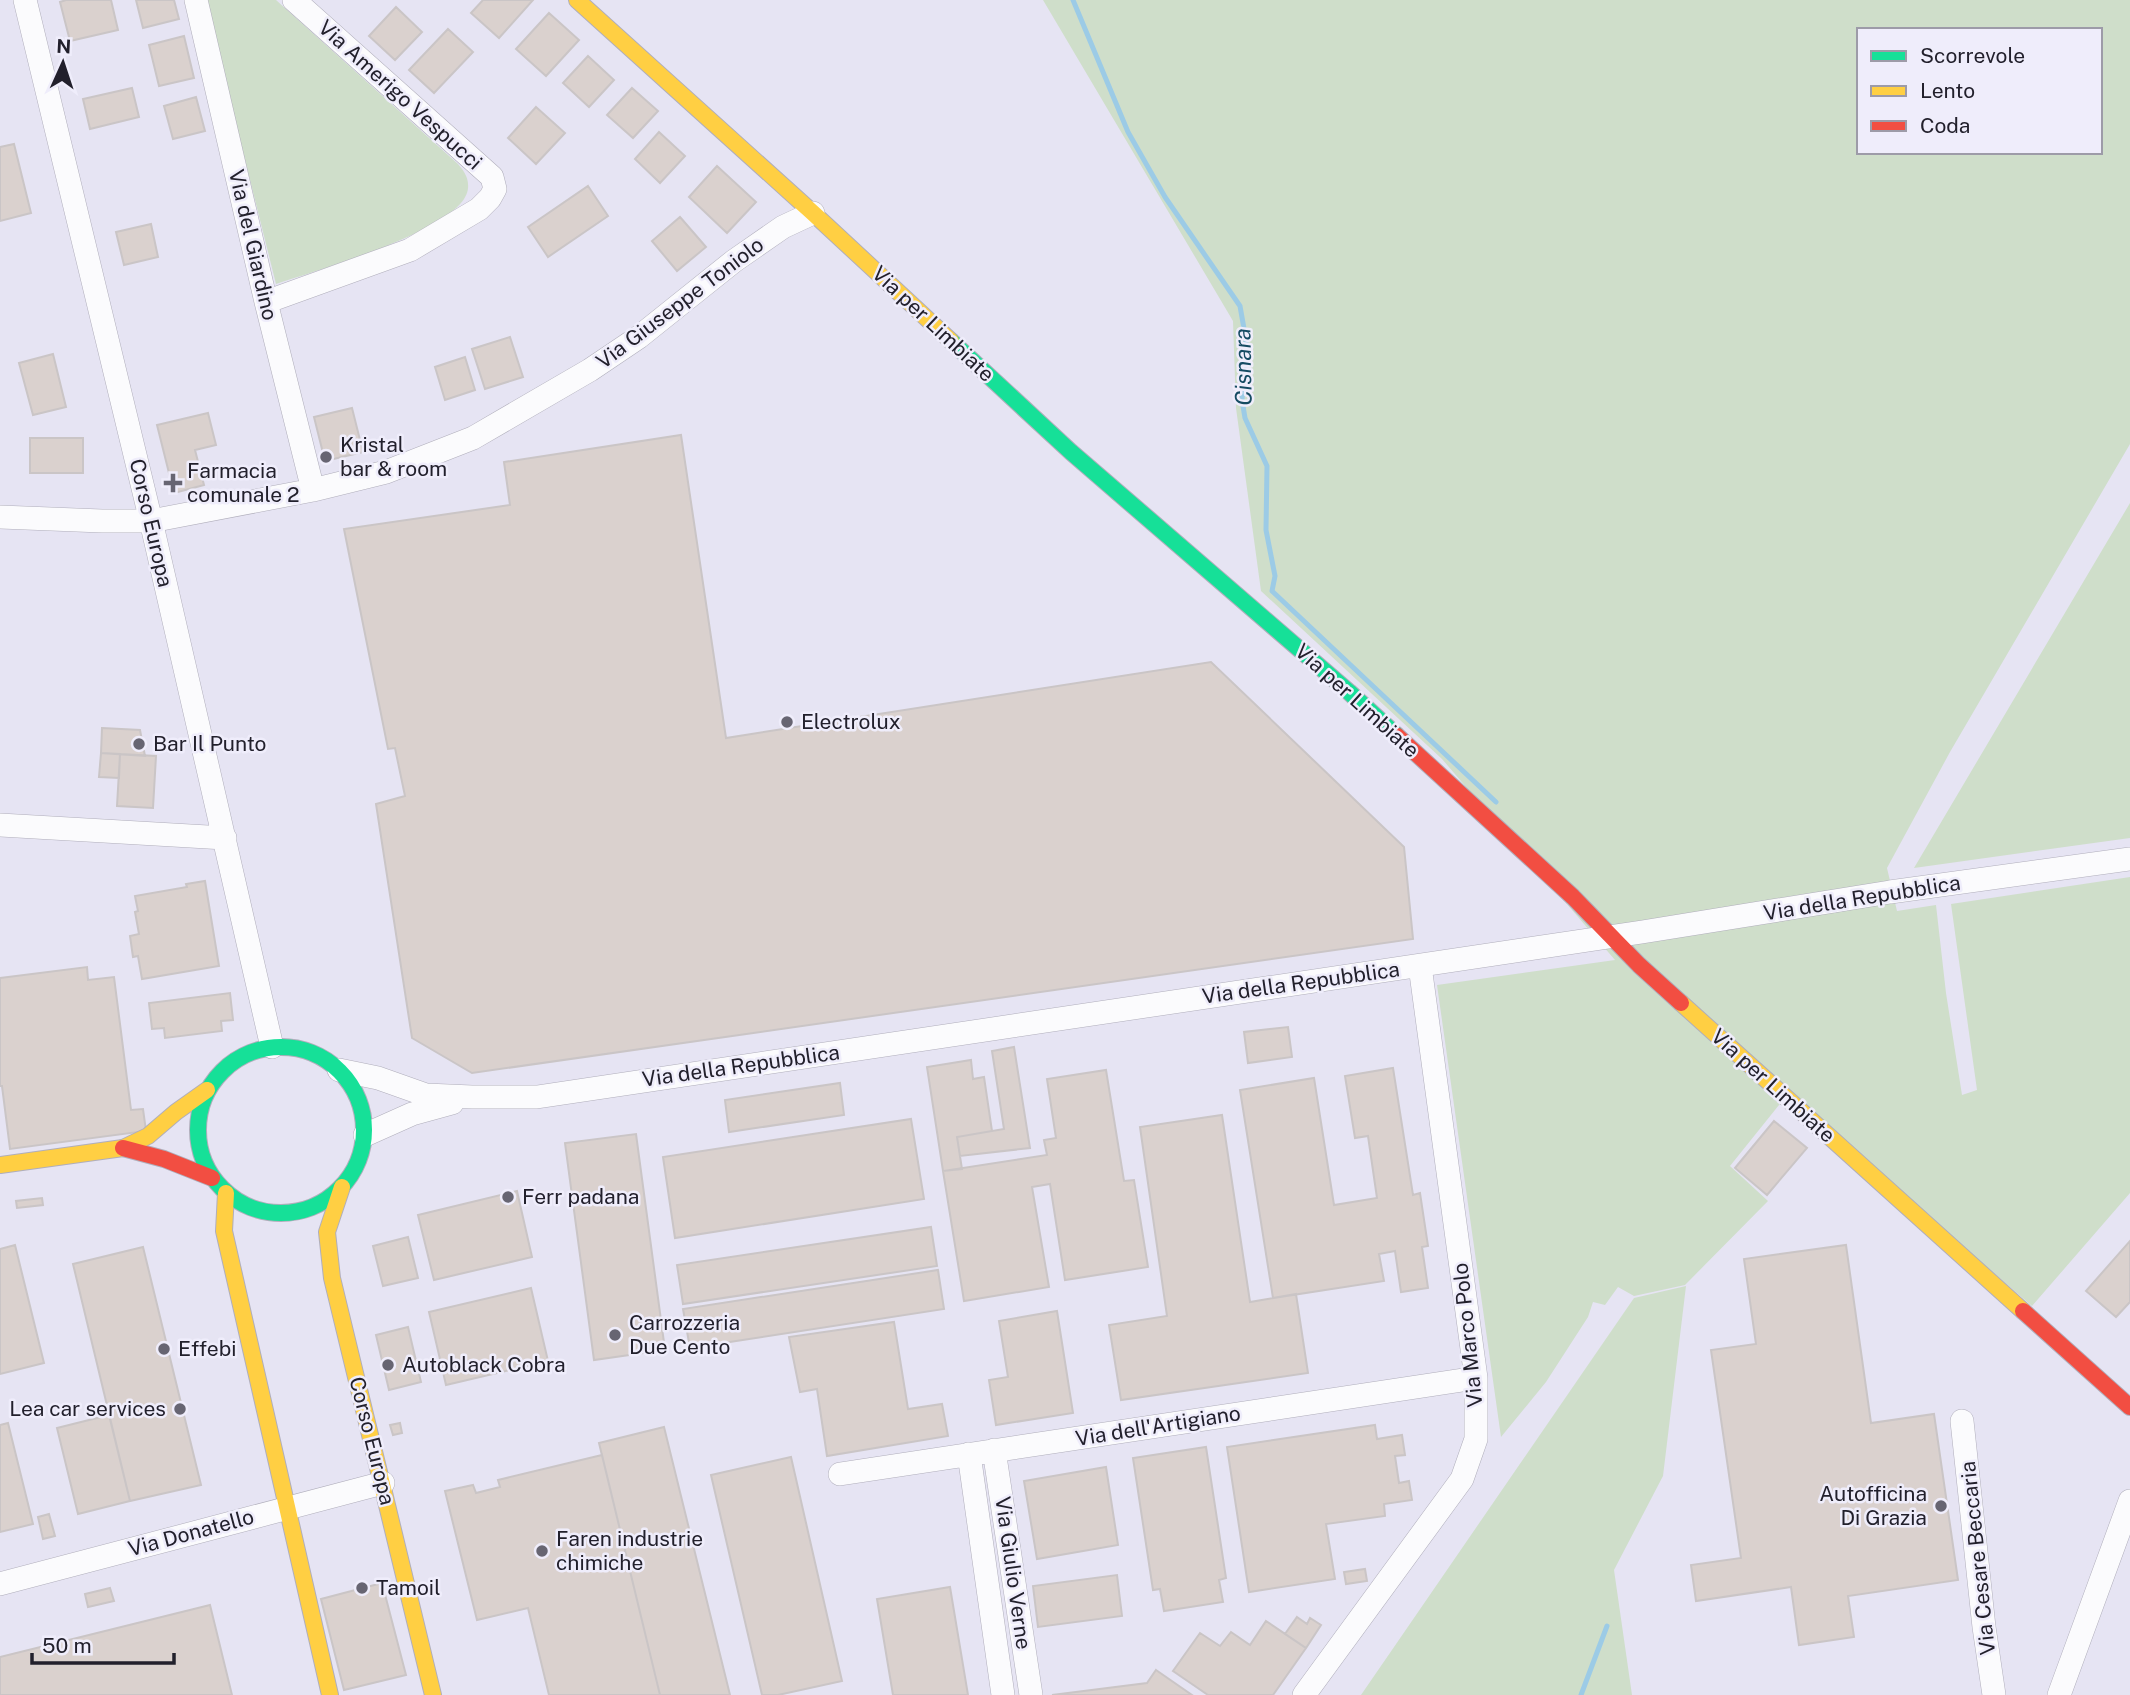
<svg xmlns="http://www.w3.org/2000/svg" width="2130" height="1695" font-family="'Public Sans',sans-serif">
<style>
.green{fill:#cfdeca;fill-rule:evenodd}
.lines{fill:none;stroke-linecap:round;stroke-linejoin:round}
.stream{stroke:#9ccbe6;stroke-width:5}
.building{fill:#dad1ce;stroke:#cac5c6;stroke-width:2}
.street-casing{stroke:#b0aebb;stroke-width:24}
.fast-casing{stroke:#b0aebb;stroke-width:18}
.slow-casing{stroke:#b0aebb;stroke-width:18}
.jam-casing{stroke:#b0aebb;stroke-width:18}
.street{stroke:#fbfbfd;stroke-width:23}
.fast{stroke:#16e098;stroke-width:16}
.slow{stroke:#ffcf43;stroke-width:16}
.jam{stroke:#f24e42;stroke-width:16}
.poi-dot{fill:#676572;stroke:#efedfb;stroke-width:2.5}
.labels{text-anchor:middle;stroke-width:5;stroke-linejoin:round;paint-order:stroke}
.street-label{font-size:21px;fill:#22202c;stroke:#efedfb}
.poi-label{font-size:21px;fill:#22202c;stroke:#efedfb;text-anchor:start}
.water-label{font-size:23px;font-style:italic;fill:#154b62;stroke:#efedfb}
</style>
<rect width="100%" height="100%" fill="#e6e4f3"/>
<path class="green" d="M 205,0 L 276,0 L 458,164 C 464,171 469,178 468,188 C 466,229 311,272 276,284 Z
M 1043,0 L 2130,0 L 2130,444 L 1950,752 L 1887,868 L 1897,911 L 1936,905 L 1946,993 L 1962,1095 L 1977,1090 L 1951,904 L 2130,877 L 2130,1193 L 2032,1306 L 1787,1095 L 1730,1166 L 1768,1201 L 1685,1285 L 1634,1296 L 1618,1287 L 1605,1305 L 1593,1302 L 1588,1317 L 1546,1382 L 1501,1437 L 1437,985 L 1615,960 L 1442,759 L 1261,591 L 1236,408 L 1233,321 ZM 1859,30 L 2100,30 L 2100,152 L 1859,152 Z
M 2130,503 L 2130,838 L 1914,868 Z
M 1686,1286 L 1663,1476 L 1614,1570 L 1632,1695 L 1361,1695 L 1634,1298 Z"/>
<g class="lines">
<path class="stream" d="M 1073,0 L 1128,132 L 1165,197 L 1240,306 L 1246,340 L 1242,400 L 1245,418 L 1267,466 L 1266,530 L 1275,576 L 1272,591 L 1496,802
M 1581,1695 L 1607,1626"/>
</g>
<path class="building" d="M 66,0 L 111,0 L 118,30 L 70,41 L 60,2 Z
M 136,0 L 174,0 L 179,19 L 143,28 Z
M 483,0 L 533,0 L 499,38 L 471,13 Z
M 396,7 L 422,32 L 395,60 L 369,36 Z
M 549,13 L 579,40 L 546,76 L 516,49 Z
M 448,29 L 473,52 L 434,93 L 409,70 Z
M 184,36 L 194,78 L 159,86 L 149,45 Z
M 588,56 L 614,80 L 589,107 L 563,83 Z
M 132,88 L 139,117 L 90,129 L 83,99 Z
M 632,88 L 658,111 L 633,138 L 607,115 Z
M 196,97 L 205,131 L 173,139 L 164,106 Z
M 536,107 L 565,133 L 536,164 L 508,138 Z
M 659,132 L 685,156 L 660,183 L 635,159 Z
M 14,144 L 31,213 L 0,221 L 0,147 Z
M 717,166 L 756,202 L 727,233 L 689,197 Z
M 588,186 L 608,216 L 548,257 L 528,227 Z
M 680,217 L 706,247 L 677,271 L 652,241 Z
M 151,224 L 158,257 L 124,265 L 116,232 Z
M 510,337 L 523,377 L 485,389 L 472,349 Z
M 53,354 L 66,407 L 33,415 L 19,363 Z
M 465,357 L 475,390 L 445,400 L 435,367 Z
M 352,408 L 363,452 L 325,461 L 314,417 Z
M 208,413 L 216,445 L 195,450 L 204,485 L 174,493 L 157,425 Z
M 681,435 L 726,738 L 1211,662 L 1404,847 L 1413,939 L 472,1073 L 412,1038 L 376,804 L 405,796 L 395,748 L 388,749 L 344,529 L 510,505 L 504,462 Z
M 30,438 L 83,438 L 83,473 L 30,473 Z
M 102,728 L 140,730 L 145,756 L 101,753 Z
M 101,753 L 120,754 L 119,778 L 99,777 Z
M 120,754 L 156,756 L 153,808 L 117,806 Z
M 205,881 L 219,966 L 142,979 L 138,956 L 133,957 L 130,936 L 139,934 L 135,912 L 138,911 L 135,896 L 187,887 L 186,884 Z
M 87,967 L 88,980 L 114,977 L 131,1110 L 143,1109 L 146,1131 L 10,1149 L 2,1086 L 0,1086 L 0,978 Z
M 230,993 L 233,1020 L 221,1021 L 222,1031 L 165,1038 L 164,1028 L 152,1029 L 149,1003 Z
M 1288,1027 L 1292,1057 L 1248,1063 L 1244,1032 Z
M 1014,1047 L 1030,1148 L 960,1156 L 957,1137 L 1004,1129 L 992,1051 Z
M 971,1060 L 973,1079 L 984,1077 L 992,1131 L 957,1137 L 962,1169 L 943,1171 L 927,1067 Z
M 1393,1068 L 1413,1195 L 1420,1193 L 1428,1246 L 1422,1247 L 1428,1288 L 1401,1292 L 1395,1251 L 1379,1254 L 1384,1281 L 1273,1298 L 1240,1090 L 1314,1078 L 1334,1205 L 1377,1198 L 1368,1136 L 1355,1138 L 1345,1076 Z
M 1106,1070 L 1124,1181 L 1134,1180 L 1148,1267 L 1065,1280 L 1050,1184 L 1032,1187 L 1049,1287 L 964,1301 L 943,1171 L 1047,1155 L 1044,1140 L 1056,1138 L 1047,1079 Z
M 840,1083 L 844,1115 L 729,1132 L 725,1100 Z
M 1222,1115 L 1250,1302 L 1296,1294 L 1308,1373 L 1121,1400 L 1109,1325 L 1167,1316 L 1140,1127 Z
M 911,1119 L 924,1199 L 675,1238 L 663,1157 Z
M 1774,1121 L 1807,1148 L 1767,1195 L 1735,1168 Z
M 636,1134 L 665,1350 L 594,1360 L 565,1143 Z
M 517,1191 L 532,1257 L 434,1280 L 418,1215 Z
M 42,1198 L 43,1205 L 17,1208 L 16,1201 Z
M 931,1227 L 937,1266 L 683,1304 L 677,1265 Z
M 408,1237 L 418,1278 L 383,1286 L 373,1246 Z
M 2130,1241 L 2130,1302 L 2116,1317 L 2086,1291 Z
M 15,1245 L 44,1363 L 0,1374 L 0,1249 Z
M 1846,1245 L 1871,1423 L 1934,1414 L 1958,1580 L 1848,1596 L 1854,1637 L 1799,1645 L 1791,1587 L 1696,1601 L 1691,1565 L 1741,1558 L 1711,1350 L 1756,1344 L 1744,1259 Z
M 143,1247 L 201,1485 L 130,1501 L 73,1264 Z
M 938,1270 L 944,1309 L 690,1348 L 683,1309 Z
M 531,1288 L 548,1361 L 446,1385 L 429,1312 Z
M 1057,1311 L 1073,1413 L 996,1425 L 989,1380 L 1008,1377 L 999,1321 Z
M 894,1322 L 908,1409 L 942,1404 L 948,1436 L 827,1456 L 817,1389 L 800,1392 L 789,1337 Z
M 408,1327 L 421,1382 L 389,1390 L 376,1335 Z
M 109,1415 L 130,1501 L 78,1514 L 57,1428 Z
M 8,1423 L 33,1524 L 0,1532 L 0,1425 Z
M 400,1423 L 402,1433 L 393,1435 L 390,1425 Z
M 1375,1425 L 1377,1439 L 1402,1435 L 1405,1455 L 1395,1456 L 1399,1483 L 1409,1481 L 1412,1500 L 1384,1504 L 1385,1516 L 1326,1524 L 1335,1579 L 1249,1592 L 1227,1447 Z
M 664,1427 L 730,1695 L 660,1695 L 599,1443 Z
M 1206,1447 L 1226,1578 L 1219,1580 L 1223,1602 L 1164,1611 L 1160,1589 L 1153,1590 L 1133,1458 Z
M 602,1455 L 660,1695 L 549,1695 L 528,1608 L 477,1620 L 445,1491 L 473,1485 L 476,1493 L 500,1487 L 498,1480 Z
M 791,1457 L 842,1681 L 778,1695 L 762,1695 L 711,1475 Z
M 1106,1467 L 1118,1545 L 1037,1559 L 1024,1481 Z
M 49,1514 L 55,1536 L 43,1539 L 38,1517 Z
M 1365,1569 L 1367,1581 L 1346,1584 L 1344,1572 Z
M 1117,1575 L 1122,1616 L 1038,1627 L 1033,1586 Z
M 382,1583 L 406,1675 L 344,1690 L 321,1599 Z
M 950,1587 L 968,1695 L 893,1695 L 877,1599 Z
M 110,1588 L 114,1601 L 88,1607 L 85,1594 Z
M 210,1605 L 232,1695 L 0,1695 L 0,1657 Z
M 1297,1617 L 1307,1624 L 1310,1618 L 1321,1625 L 1306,1648 L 1285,1634 Z
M 1266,1621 L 1306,1648 L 1273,1695 L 1208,1695 L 1173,1671 L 1200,1633 L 1220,1646 L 1231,1632 L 1250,1645 Z
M 1156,1670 L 1192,1695 L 1052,1695 L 1147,1683 Z"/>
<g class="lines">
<g class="street-casing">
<path id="street" d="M 25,0 L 151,521 L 272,1047
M 196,0 L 266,302 L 313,490
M 266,302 L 410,250 L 479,209 L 490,198 L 495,189 L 492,177 L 294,0
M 0,517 L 102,521 L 151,521 L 313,490 L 386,472 L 473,438 L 590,370 L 639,337 L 734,261 L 783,227 L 813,213
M 0,825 L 225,838
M 339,1070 L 378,1078 L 426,1095 L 472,1097 L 537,1097 L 1642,932 L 1890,892 L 2130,859
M 365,1135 L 412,1114 L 452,1103
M 1962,1421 L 1984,1627 L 1994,1695
M 994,1450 L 1031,1695
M 969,1454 L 1003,1695
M 840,1474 L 1476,1378
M 0,1584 L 383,1483
M 1304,1695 L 1462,1479 L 1476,1439 L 1476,1378 L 1420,966
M 2059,1695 L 2130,1501"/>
</g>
<g class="fast-casing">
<path id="fast" d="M 951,341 L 1071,452 L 1349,692 L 1396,735
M198 1130a83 83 0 1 1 166 0a83 83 0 1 1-166 0Z"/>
</g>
<g class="slow-casing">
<path id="slow" d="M 577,0 L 813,213 L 951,341
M 1681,1003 L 2023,1311
M 0,1165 L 123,1148 L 148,1136 L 176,1112 L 207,1090
M 342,1187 L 327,1232 L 332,1278 L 433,1695
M 226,1193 L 224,1231 L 330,1695"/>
</g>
<g class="jam-casing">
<path id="jam" d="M 1396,735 L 1573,897 L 1639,965 L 1681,1003
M 123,1148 L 164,1159 L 212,1178
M 2023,1311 L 2130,1407"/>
</g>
<use href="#street" class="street"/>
<use href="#fast" class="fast"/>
<use href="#slow" class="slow"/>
<use href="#jam" class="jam"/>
</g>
<g class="poi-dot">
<circle cx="326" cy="457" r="7"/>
<path d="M169.5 472.5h7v7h7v7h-7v7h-7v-7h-7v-7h7z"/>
<circle cx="787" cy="722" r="7"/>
<circle cx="139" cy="744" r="7"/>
<circle cx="508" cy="1197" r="7"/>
<circle cx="615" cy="1335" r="7"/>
<circle cx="164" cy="1349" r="7"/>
<circle cx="388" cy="1365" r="7"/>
<circle cx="180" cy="1409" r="7"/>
<circle cx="1941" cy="1506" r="7"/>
<circle cx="542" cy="1551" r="7"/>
<circle cx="362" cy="1588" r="7"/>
</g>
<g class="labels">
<g class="street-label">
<text transform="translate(400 95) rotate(42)" y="7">Via Amerigo Vespucci</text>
<text transform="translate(253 245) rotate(77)" y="7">Via del Giardino</text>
<text transform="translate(680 303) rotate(-37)" y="7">Via Giuseppe Toniolo</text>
<text transform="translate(933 324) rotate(43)" y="7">Via per Limbiate</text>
<text transform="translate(151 523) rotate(77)" y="7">Corso Europa</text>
<text transform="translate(1357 701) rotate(42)" y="7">Via per Limbiate</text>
<text transform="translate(1862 898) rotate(-9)" y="7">Via della Repubblica</text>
<text transform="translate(1301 983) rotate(-8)" y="7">Via della Repubblica</text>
<text transform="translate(741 1066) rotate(-8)" y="7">Via della Repubblica</text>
<text transform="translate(1773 1086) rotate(42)" y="7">Via per Limbiate</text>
<text transform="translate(1468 1335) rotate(-96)" y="7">Via Marco Polo</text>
<text transform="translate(1158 1426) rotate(-9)" y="7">Via dell'Artigiano</text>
<text transform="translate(372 1441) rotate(76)" y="7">Corso Europa</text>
<text transform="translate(191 1533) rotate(-15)" y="7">Via Donatello</text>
<text transform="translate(1978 1558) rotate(-96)" y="7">Via Cesare Beccaria</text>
<text transform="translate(1013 1573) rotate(82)" y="7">Via Giulio Verne</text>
</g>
<g class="poi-label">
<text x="340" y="452">Kristal<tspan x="340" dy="24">bar &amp; room</tspan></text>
<text x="187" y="478">Farmacia<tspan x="187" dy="24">comunale 2</tspan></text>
<text x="801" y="729">Electrolux</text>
<text x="153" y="751">Bar Il Punto</text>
<text x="522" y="1204">Ferr padana</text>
<text x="629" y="1330">Carrozzeria<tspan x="629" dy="24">Due Cento</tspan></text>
<text x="178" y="1356">Effebi</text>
<text x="402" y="1372">Autoblack Cobra</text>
<text x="166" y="1416" text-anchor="end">Lea car services</text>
<text x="1927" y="1501" text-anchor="end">Autofficina<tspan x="1927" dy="24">Di Grazia</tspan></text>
<text x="556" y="1546">Faren industrie<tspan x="556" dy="24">chimiche</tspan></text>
<text x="376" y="1595">Tamoil</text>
</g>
<g class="water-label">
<text transform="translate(1243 367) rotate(-91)" y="8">Cisnara</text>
</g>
</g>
<rect x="1857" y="28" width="245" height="126" fill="#efedfb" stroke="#9d9ba8" stroke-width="2"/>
<rect x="1871" y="51" width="35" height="10" fill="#16e098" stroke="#9d9ba8" stroke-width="2"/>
<text x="1920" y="63" font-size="21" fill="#22202c">Scorrevole</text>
<rect x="1871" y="86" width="35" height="10" fill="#ffcf43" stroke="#9d9ba8" stroke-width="2"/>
<text x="1920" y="98" font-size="21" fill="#22202c">Lento</text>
<rect x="1871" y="121" width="35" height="10" fill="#f24e42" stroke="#9d9ba8" stroke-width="2"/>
<text x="1920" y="133" font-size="21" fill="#22202c">Coda</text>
<g transform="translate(63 63) rotate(3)" stroke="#efedfb" stroke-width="5" paint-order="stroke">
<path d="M0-5L12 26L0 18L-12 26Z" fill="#22202c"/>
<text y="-10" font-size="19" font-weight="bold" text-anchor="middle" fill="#22202c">N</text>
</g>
<path d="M32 1653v10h142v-10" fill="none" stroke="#22202c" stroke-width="3.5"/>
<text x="42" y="1653" font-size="21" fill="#22202c" stroke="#efedfb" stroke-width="5" paint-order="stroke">50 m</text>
</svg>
